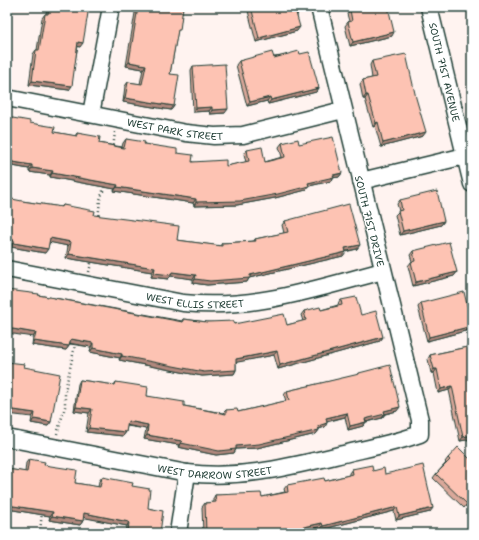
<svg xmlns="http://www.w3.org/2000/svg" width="479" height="540" font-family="'Shantell Sans',sans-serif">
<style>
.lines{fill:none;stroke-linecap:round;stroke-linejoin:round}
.minor-casing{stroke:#1f3d34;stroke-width:19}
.path{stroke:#1f3d34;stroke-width:2.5;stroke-dasharray:1 3;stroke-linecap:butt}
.minor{stroke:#fff;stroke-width:16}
.wall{fill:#daa89a;stroke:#1f3d34}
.shaded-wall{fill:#b1887d;stroke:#1f3d34}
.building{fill:#fdc3b3;stroke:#1f3d34}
.labels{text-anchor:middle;stroke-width:3;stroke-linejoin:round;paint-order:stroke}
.street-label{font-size:10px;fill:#1f3d34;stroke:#fff}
</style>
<rect width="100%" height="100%" fill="#fff3f0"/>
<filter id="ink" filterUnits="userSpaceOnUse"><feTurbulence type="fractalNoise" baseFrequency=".025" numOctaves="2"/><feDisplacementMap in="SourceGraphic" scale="8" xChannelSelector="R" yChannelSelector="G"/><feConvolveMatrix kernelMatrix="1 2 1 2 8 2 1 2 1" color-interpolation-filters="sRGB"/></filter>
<g filter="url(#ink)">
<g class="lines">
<g class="minor-casing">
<g id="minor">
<path id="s1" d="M 429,7 L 472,184"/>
<path id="s2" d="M 7,98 L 186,133 L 214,136 L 243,135 L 343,110"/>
<path d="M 91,114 L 111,7"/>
<path d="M 361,181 L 465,156"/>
<path id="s3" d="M 7,269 L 183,303 C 255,310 314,289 383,271"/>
<path id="s4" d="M 7,438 L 187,473 C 240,479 284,468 335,456 C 363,449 392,444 420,434 L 420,420 L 319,7"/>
<path d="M 178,533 L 187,473"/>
</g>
</g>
<path class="path" d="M 113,149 L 115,132
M 98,219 L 100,200 L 105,185
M 89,272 L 92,259
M 57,434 L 65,407 L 65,391 L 76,341
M 40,533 L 42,511"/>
<use href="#minor" class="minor"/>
</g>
<path class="wall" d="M 47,7 L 89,7 L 80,47 L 78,46 L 69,90 L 29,85 L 33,54 L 36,50 L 37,50 L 42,18 L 45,14 L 46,14 Z
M 136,7 L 183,7 L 177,34 L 170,74 L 174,106 L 171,110 L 123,102 L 125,86 L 128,82 L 140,84 L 143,69 L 126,66 Z
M 247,7 L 299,7 L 297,16 L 297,31 L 256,42 Z
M 350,10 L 392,36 L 350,46 L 345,26 L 348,22 L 349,21 L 347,14 Z
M 300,54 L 319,88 L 316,92 L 268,104 L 267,101 L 247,106 L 236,65 L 239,61 Z
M 372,61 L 423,136 L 381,147 L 375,126 L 373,127 L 365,99 L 363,99 L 360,84 L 363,80 L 372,78 L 370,65 Z
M 193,66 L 225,113 L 210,114 L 209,111 L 193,112 L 191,70 Z
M 7,117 L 30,123 L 54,132 L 75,136 L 77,133 L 99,143 L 122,147 L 123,143 L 126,139 L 177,153 L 192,162 L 226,166 L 246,162 L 244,154 L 247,150 L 265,162 L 282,157 L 279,147 L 282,143 L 299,144 L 342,173 L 339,177 L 332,178 L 331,181 L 309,186 L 306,190 L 275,198 L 237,205 L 194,206 L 193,203 L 114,191 L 115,189 L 50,177 L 50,175 L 29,172 L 29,169 L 7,165 Z
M 400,200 L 444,221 L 441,225 L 400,235 L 395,215 L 399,211 L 397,204 Z
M 22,201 L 61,207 L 63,205 L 94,215 L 177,240 L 220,246 L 222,243 L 254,241 L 255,239 L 284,233 L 282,225 L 285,221 L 357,249 L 345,252 L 343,256 L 249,278 L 247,282 L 207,285 L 193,283 L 193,279 L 171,276 L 168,279 L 151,277 L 152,272 L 66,258 L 68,246 L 50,242 L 45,253 L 11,247 Z
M 413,251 L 457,272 L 454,276 L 413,286 L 408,266 L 412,261 L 410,255 Z
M 38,295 L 182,321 L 183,319 L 207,322 L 234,324 L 287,325 L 303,321 L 301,315 L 304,311 L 321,310 L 338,305 L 338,304 L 341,300 L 361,315 L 383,337 L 380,341 L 278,369 L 274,355 L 236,362 L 236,370 L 234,374 L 202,376 L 119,360 L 120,358 L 90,352 L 91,347 L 70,344 L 69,346 L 66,350 L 32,345 Z
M 421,303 L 469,330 L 427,341 L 418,307 Z
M 472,346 L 472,439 L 460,441 L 449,390 L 438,393 L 434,373 L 431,373 L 428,359 L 430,355 Z
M 24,367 L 51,422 L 48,426 L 31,423 L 32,417 Z
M 359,373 L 397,411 L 385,414 L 382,418 L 366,422 L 363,426 L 348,430 L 345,417 L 327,422 L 325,427 L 319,429 L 319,430 L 316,434 L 257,448 L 236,449 L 234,453 L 216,455 L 178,447 L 179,445 L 144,439 L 146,429 L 127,426 L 126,432 L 123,436 L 86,432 L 89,413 L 74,411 L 78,384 L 80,380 L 114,385 L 116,382 L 147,396 L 184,406 L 223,413 L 226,410 L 238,412 L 286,401 L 284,395 L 287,391 L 358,375 Z
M 448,458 L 472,461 L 472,500 L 464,508 L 433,478 L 436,474 L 446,463 L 445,462 Z
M 29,459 L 44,465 L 75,483 L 98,487 L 99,481 L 102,477 L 132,486 L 148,508 L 160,533 L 126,533 L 127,526 L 83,517 L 83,521 L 80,525 L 49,520 L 50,516 L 7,509 L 7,469 L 25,472 L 26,463 Z
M 352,469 L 373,471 L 385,474 L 430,512 L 396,520 L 394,511 L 320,530 L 319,527 L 293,533 L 203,533 L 202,507 L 205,503 L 213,502 L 213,499 L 215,495 L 262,497 L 285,492 L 284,489 L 287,485 L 325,481 L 349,475 L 349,473 Z"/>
<path class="shaded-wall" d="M 300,27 L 297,31 L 256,42 L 259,38 Z
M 394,32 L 392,36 L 350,46 L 353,42 Z
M 78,42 L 83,43 L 80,47 L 76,46 Z
M 129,62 L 146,65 L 143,69 L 126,66 Z
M 32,81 L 72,86 L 69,90 L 29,85 Z
M 319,88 L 316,92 L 268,104 L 271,100 Z
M 366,95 L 368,95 L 365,99 L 363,99 Z
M 270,97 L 267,101 L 247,106 L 250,102 Z
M 125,98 L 174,106 L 171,110 L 123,102 Z
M 212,107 L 209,111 L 193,112 L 196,108 Z
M 228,109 L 225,113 L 210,114 L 212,110 Z
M 378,122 L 375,126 L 373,127 L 376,123 Z
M 426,132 L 423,136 L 381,147 L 383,143 Z
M 7,161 L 32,165 L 29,169 L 7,165 Z
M 32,168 L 53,171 L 50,175 L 29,172 Z
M 52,173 L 118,185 L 115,189 L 50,177 Z
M 342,173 L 339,177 L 332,178 L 331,181 L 305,187 L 308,183 Z
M 309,186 L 306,190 L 275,198 L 237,205 L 194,206 L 196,202 Z
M 117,187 L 196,199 L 193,203 L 114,191 Z
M 444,221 L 441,225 L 400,235 L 403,231 Z
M 50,238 L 71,242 L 68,246 L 48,242 Z
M 7,239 L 14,240 L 12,244 L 7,243 Z
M 14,243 L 48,249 L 45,253 L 11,247 Z
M 360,245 L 357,249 L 342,252 L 345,248 Z
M 346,252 L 343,256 L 249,278 L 247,282 L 207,285 L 193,283 L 195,279 L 250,275 Z
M 69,254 L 155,268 L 152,272 L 66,258 Z
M 172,272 L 196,275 L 193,279 L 171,276 L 168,279 L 151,277 L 154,273 Z
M 457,272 L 454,276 L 413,286 L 416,282 Z
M 472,326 L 469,330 L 427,341 L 429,337 Z
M 7,328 L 36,333 L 33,337 L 7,333 Z
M 383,337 L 380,341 L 278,369 L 280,365 Z
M 71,339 L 93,343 L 91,347 L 68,343 Z
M 34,341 L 69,346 L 66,350 L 32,345 Z
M 93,348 L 122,354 L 120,358 L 90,352 Z
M 277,351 L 274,355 L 233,363 L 236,359 Z
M 122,356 L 236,370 L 234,374 L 202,376 L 119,360 Z
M 434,369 L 437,369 L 434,373 L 431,373 Z
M 452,386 L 449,390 L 438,393 L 441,389 Z
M 76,407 L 92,409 L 89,413 L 74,411 Z
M 400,407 L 397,411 L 385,414 L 382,418 L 362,423 L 365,419 L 384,411 Z
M 7,409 L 35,413 L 32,417 L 7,414 Z
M 347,413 L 345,417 L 323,422 L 326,418 Z
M 34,419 L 51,422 L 48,426 L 31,423 Z
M 128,421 L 148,425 L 146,429 L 125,425 Z
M 366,422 L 363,426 L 348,430 L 350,426 Z
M 327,423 L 325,427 L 315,430 L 318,426 Z
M 89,428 L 126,432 L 123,436 L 86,432 Z
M 319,430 L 316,434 L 257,448 L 236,449 L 234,453 L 216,455 L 178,447 L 181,443 L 236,446 Z
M 147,435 L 182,441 L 179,445 L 144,439 Z
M 472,435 L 472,439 L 460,441 L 463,437 Z
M 472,499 L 472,500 L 464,508 L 467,504 Z
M 7,505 L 53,512 L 50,516 L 7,509 Z
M 397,507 L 394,511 L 320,530 L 323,526 Z
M 433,508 L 430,512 L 396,520 L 399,516 Z
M 84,513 L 129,522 L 127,526 L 81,517 Z
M 52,516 L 83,521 L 80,525 L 49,520 Z
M 322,523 L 319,527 L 293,533 L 277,533 Z"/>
<path class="building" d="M 49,7 L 89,7 L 83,43 L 78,42 L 72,86 L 32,81 L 36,50 L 39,50 L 45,14 L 48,14 Z
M 138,7 L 183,7 L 180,30 L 178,30 L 170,74 L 179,75 L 174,106 L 125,98 L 128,82 L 142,84 L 146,65 L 129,62 Z
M 251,7 L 299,7 L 300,12 L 296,13 L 300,27 L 259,38 Z
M 363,7 L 388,7 L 394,32 L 353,42 L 348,22 L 352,21 L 350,10 Z
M 299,51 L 300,54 L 309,52 L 319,88 L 271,100 L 270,97 L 250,102 L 239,61 L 272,52 L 274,58 Z
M 406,54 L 416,98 L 426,132 L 383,143 L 378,122 L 376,123 L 368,95 L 366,95 L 363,80 L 376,77 L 372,61 Z
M 225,64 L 228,109 L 212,110 L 212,107 L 196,108 L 193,66 Z
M 7,117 L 30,121 L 30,123 L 55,127 L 54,132 L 77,136 L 77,133 L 100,137 L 99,143 L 124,148 L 126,139 L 145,142 L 144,144 L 177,149 L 177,153 L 193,155 L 192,162 L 226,160 L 226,166 L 249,161 L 247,150 L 262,147 L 265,162 L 285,157 L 282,143 L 298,139 L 299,144 L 333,137 L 342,173 L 333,175 L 334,177 L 308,183 L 309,186 L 278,194 L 240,201 L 196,202 L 196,199 L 117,187 L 118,185 L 52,173 L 53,171 L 32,168 L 32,165 L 7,161 Z
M 437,191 L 444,221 L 403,231 L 398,211 L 402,210 L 400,200 Z
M 7,198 L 22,201 L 62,207 L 63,205 L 95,211 L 94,215 L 179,226 L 177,240 L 222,246 L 222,243 L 256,241 L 255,239 L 288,232 L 285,221 L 349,204 L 360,245 L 345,248 L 346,252 L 250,275 L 250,278 L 210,281 L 195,279 L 196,275 L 172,272 L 171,275 L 154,273 L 155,268 L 69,254 L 71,242 L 50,238 L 48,249 L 14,243 L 14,240 L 7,239 Z
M 449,242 L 457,272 L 416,282 L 411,262 L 415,261 L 413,251 Z
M 7,290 L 39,294 L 38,295 L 183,322 L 183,319 L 207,322 L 234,321 L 234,324 L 284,314 L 287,325 L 306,320 L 304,311 L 320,307 L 321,310 L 342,305 L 341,300 L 356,297 L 361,315 L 376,311 L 383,337 L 280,365 L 277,351 L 236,359 L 236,370 L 204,372 L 122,356 L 122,354 L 93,348 L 93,343 L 71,339 L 69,346 L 34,341 L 36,333 L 7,328 Z
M 464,292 L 472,326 L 429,337 L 421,303 Z
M 472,346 L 472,435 L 463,437 L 452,386 L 441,389 L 437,369 L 434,369 L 430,355 Z
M 7,362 L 25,364 L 24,367 L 60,374 L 51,422 L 34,419 L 35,413 L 7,409 Z
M 390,365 L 400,407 L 384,411 L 385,414 L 365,419 L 366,422 L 350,426 L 347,413 L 326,418 L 327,423 L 318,426 L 319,430 L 259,444 L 236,446 L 236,449 L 219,451 L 181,443 L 182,441 L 147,435 L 148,425 L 128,421 L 126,432 L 89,428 L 92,409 L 76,407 L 80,380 L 115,385 L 116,382 L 148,387 L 147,396 L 184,402 L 184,406 L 226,414 L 226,410 L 237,409 L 238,412 L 289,400 L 287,391 L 359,374 L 359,373 Z
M 458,447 L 472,461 L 472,499 L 467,504 L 436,474 L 450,460 L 448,458 Z
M 29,459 L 45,462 L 44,465 L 77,470 L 75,483 L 100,487 L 102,477 L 133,483 L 132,486 L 150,489 L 148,508 L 163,511 L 160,533 L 133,533 L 128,532 L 129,522 L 84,513 L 83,521 L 52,516 L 53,512 L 7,505 L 7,469 L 27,472 Z
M 372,465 L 373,471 L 384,468 L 385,474 L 423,465 L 433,508 L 399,516 L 397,507 L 323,526 L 322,523 L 277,533 L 206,533 L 205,503 L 216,502 L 215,495 L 261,493 L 262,497 L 288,492 L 287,485 L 324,478 L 325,481 L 353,474 L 352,469 Z"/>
</g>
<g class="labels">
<g class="street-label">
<text dy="4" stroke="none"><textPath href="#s1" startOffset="67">SOUTH 71ST AVENUE</textPath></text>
<text dy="4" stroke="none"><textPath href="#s2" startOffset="171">WEST PARK STREET</textPath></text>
<text transform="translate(370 221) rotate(76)" y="4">SOUTH 71ST DRIVE</text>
<text dy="4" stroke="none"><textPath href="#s3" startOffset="191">WEST ELLIS STREET</textPath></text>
<text dy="4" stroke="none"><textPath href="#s4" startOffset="211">WEST DARROW STREET</textPath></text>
</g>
</g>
<rect width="479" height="540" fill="none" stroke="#fff" stroke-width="24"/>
<rect x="12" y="12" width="455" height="516" fill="none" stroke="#1f3d34" stroke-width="1.5" filter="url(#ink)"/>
</svg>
